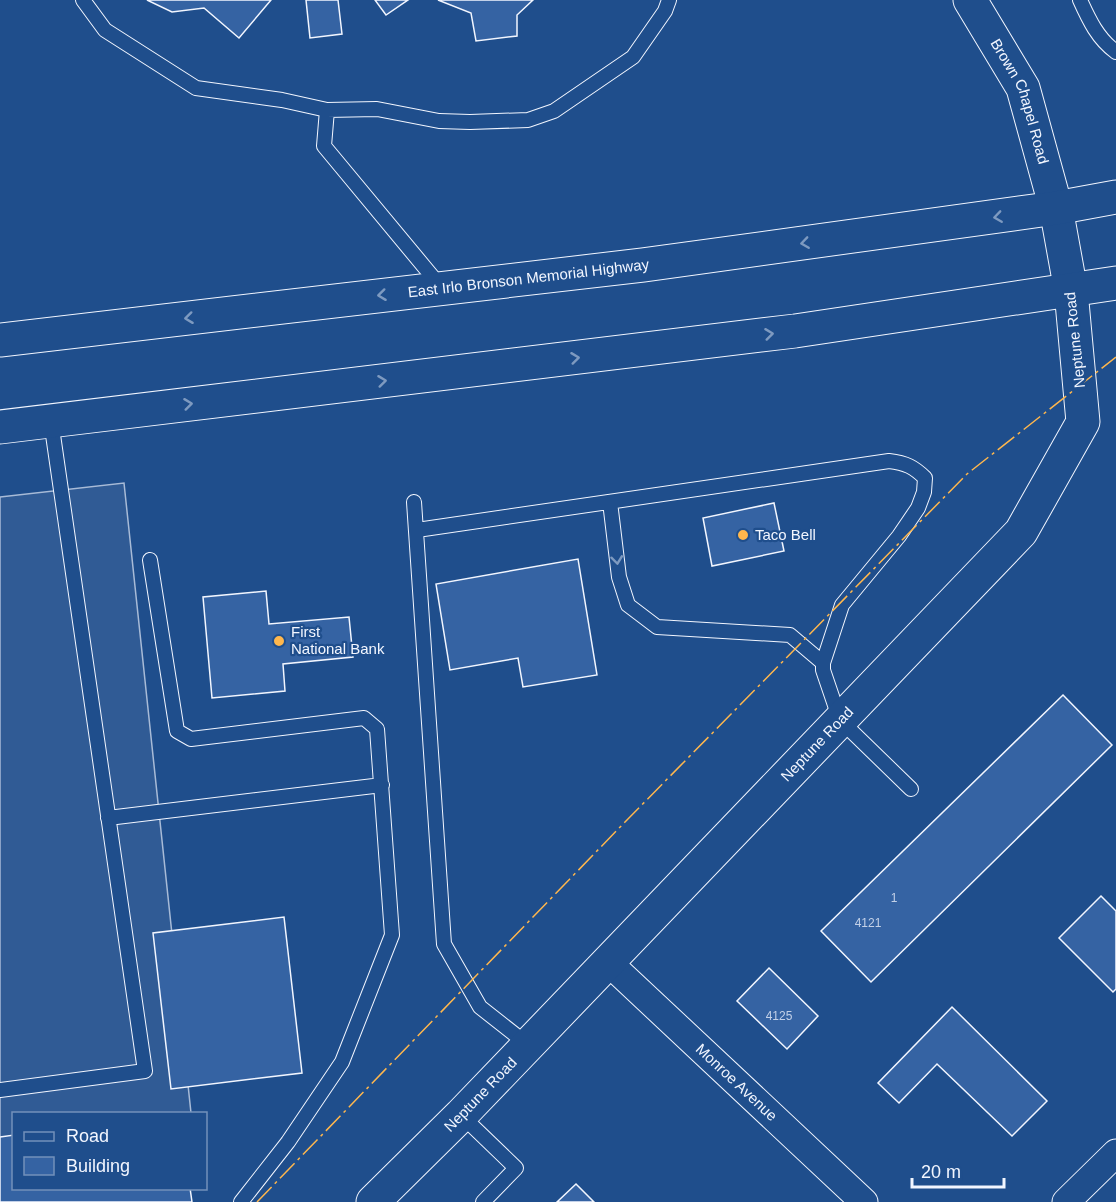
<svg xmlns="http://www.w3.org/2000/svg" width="1116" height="1202" font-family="Helvetica,sans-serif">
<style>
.built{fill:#305b95;stroke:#a8bbd7;stroke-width:1.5}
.building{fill:#3563a3;stroke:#f2f6ff;stroke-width:1.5}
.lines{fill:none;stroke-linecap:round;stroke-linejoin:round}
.service-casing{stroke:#f2f6ff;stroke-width:16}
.minor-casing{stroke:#f2f6ff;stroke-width:29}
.tertiary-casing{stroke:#f2f6ff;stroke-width:35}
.secondary-casing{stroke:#f2f6ff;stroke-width:35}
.trunk-casing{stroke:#f2f6ff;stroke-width:35}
.service{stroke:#1f4e8c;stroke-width:14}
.minor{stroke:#1f4e8c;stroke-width:27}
.tertiary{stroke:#1f4e8c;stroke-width:33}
.secondary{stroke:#1f4e8c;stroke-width:33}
.trunk{stroke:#1f4e8c;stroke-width:33}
.power{stroke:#ffb74d;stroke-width:1.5;stroke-dasharray:21 4.5 3 4.5;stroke-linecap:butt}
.oneway{stroke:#7e9ac0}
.poi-dot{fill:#ffb74d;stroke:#1f4e8c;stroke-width:2}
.labels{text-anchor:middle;stroke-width:4.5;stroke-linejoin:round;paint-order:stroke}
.number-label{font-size:12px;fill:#c3d1e8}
.street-label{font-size:15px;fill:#f2f6ff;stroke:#1f4e8c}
.poi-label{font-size:15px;fill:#f2f6ff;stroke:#1f4e8c;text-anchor:start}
</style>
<rect width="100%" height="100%" fill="#1f4e8c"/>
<path class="built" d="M 124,483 L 191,1113 L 14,1114 L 13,1141 L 0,1143 L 0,497 Z"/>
<path class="building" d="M 147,0 L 271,0 L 239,38 L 204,8 L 172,12 Z
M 306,0 L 338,0 L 342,34 L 310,38 Z
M 375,0 L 408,0 L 386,15 Z
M 438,0 L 533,0 L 517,15 L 517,36 L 476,41 L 471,13 Z
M 774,503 L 784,551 L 712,566 L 703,518 Z
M 578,559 L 597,675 L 523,687 L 518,658 L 450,670 L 436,584 Z
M 266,591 L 269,624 L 349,617 L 353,657 L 283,664 L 285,691 L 212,698 L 203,597 Z
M 1063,695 L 1112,745 L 871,982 L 821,931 Z
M 1101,896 L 1116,911 L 1116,989 L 1113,992 L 1059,938 Z
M 284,917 L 302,1073 L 171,1089 L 153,933 Z
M 769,968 L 818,1016 L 787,1049 L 737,1001 Z
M 952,1007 L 1047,1101 L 1012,1136 L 937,1064 L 899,1103 L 878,1083 Z
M 14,1135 L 14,1188 L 190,1188 L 192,1202 L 0,1202 L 0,1137 Z
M 576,1184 L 594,1202 L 557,1202 Z"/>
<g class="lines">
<g class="service-casing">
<path id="service" d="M 83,0 L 105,30 L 196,88 L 282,100 L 327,110 L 377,109 L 439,121 L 470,122 L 528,120 L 554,111 L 633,57 L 665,11 L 669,0
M 1080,0 C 1089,20 1098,39 1116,52
M 327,110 L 324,146 L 441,287
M 414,502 L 444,944 L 480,1007 L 527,1044
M 610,502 L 619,577 L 628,605 L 657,627 L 790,635 L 823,663 L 823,670 L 840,720 L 911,789
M 417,530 L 889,461 C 906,463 914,467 925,478 L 924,492 L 918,508 L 899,536 L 842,605 L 823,663
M 150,560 L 177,731 L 191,739 L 364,718 L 377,729 L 392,935 L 342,1062 L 288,1142 L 241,1202
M 108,818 L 382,785
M 0,1090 L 145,1071 L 51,421
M 461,1115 L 516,1168 L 483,1202"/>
</g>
<g class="minor-casing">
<g id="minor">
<path id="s1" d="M 608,962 L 864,1202"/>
<path d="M 1066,1202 L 1116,1153"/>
</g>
</g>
<g class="tertiary-casing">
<g id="tertiary">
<path id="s2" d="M 970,0 L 1023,88 L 1056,208"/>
</g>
</g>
<g class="secondary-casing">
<g id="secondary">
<path id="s3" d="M 373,1202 L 461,1115 L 1021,532 L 1083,422 L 1071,291 L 1056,208"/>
</g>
</g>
<g class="trunk-casing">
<g id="trunk">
<path id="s4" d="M 0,340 L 643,265 L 1056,208 L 1116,197"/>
<path d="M 0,427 L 795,331 L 1116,283"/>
</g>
</g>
<use href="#service" class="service"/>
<use href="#minor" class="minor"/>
<use href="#tertiary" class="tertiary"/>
<use href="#secondary" class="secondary"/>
<use href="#trunk" class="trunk"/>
<path class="power" d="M 257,1202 L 625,822 L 967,474 L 1116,357"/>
</g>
<defs><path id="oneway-chevron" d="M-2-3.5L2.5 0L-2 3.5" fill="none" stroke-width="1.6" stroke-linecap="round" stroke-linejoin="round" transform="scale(1.5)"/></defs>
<g class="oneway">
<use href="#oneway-chevron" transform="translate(998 217) rotate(172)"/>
<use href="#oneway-chevron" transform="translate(805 243) rotate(172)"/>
<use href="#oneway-chevron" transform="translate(382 295) rotate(173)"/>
<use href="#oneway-chevron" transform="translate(189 318) rotate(173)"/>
<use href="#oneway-chevron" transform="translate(769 334) rotate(-7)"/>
<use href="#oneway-chevron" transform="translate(575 358) rotate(-7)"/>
<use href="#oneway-chevron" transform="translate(382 381) rotate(-7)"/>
<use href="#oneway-chevron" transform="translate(188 404) rotate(-7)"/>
<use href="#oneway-chevron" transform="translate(617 560) rotate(83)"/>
</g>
<g class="poi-dot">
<circle cx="743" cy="535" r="6"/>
<circle cx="279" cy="641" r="6"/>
</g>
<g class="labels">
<g class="number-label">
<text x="894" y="902">1</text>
<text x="868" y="927">4121</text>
<text x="779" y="1020">4125</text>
</g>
<g class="street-label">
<text dy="5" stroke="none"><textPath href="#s2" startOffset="114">Brown Chapel Road</textPath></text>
<text dy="5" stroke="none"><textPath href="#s4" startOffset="532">East Irlo Bronson Memorial Highway</textPath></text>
<text transform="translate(1075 340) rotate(-96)" y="5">Neptune Road</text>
<text dy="5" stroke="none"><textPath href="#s3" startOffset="638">Neptune Road</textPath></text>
<text dy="5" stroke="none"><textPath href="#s1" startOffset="176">Monroe Avenue</textPath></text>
<text dy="5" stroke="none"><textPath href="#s3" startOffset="152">Neptune Road</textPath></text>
</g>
<g class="poi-label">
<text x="755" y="540">Taco Bell</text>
<text x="291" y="637">First<tspan x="291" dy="17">National Bank</tspan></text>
</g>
</g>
<rect x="12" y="1112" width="195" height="78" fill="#1f4e8c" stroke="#7391ba" stroke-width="1.5"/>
<rect x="24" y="1132" width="30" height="9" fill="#1f4e8c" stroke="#7391ba" stroke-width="1.5"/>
<text x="66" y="1142" font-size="18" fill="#f2f6ff">Road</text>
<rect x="24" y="1157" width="30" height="18" fill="#3563a3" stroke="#7391ba" stroke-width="1.5"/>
<text x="66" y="1172" font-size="18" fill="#f2f6ff">Building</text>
<path d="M912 1178v9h92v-9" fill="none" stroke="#f2f6ff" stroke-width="3"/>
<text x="921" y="1178" font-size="18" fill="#f2f6ff" stroke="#1f4e8c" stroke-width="4.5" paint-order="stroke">20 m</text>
</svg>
